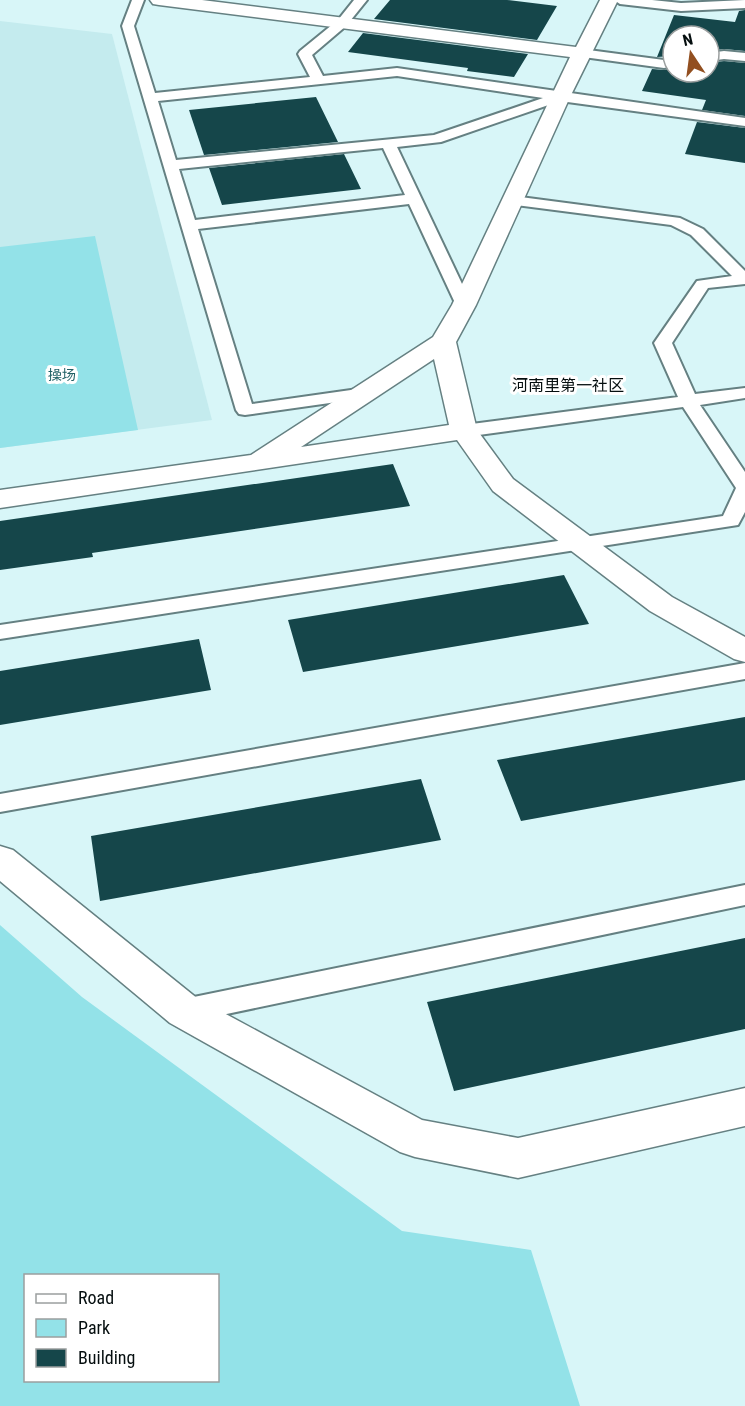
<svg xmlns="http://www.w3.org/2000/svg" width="745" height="1406" font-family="'Roboto Condensed','Noto Sans SC',sans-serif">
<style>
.built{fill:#c4ebee}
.green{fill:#93e2e8;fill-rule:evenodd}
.building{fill:#15464a}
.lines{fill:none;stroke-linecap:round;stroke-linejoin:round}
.service-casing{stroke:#658082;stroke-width:4}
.minor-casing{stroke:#658082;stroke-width:3}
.service{fill:#fff;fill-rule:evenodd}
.minor{fill:#fff;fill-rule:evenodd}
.labels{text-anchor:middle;stroke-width:6;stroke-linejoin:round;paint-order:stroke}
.far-park-label{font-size:14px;fill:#1f5f64;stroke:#fff}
.far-quarter-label{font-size:16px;fill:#050e0f;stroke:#fff}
</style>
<rect width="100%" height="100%" fill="#d8f6f8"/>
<path class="built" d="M 0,21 L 112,34 L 212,420 L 0,448 Z"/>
<path class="green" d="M 95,236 L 138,430 L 0,448 L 0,247 Z
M 0,925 L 82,997 L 402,1231 L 531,1250 L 580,1406 L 0,1406 ZM 26,1276 L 218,1276 L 218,1380 L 26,1380 Z"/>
<path class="building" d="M 390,0 L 507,0 L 557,6 L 537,40 L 374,19 Z
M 745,10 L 745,51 L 724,49 L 709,51 L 709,36 L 673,36 L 673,56 L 657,57 L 674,15 L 735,22 L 739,11 Z
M 363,33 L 528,54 L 514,77 L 467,71 L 468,68 L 348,52 Z
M 724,61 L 745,63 L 745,116 L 702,110 L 706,100 L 642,91 L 652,69 L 664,70 L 673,68 L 673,72 L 709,72 L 709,63 Z
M 316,97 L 338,142 L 204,155 L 189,110 Z
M 697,122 L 745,128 L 745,163 L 685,154 Z
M 344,154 L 361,189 L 222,205 L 209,168 Z
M 393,464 L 410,506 L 92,553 L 93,557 L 0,570 L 0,521 Z
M 564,575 L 589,624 L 303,672 L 288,620 Z
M 199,639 L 211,690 L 0,725 L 0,671 Z
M 745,717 L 745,780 L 521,821 L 497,760 Z
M 421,779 L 441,840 L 100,901 L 91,836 Z
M 745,938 L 745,1029 L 454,1091 L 427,1002 Z"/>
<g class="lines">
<g class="service-casing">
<path id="service" d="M 132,0 L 144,0 L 134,26 L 155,93 L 310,77 L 298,54 L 300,51 L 338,20 L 354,0 L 367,0 L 346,26 L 312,55 L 323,76 L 397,68 L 745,118 L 745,126 L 560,101 L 441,142 L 397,147 L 472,305 L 464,310 L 456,305 L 409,204 L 198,229 L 252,404 L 365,388 L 371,389 L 374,393 L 371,397 L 365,398 L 245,415 L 239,414 L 236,410 L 122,26 ZM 397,76 L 543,98 L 434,135 L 176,160 L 158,101 ZM 383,148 L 405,195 L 195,220 L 179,169 Z
M 614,0 L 652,0 L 681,3 L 745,0 L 745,8 L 681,11 L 620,4 Z
M 581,49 L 664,60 L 673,58 L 673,66 L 664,68 L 576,56 L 574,53 L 576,50 Z
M 724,51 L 745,53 L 745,61 L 724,59 L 709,61 L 709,53 Z
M 513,196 L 680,218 L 703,229 L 745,271 L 745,284 L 708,288 L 672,343 L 695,394 L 745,388 L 745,398 L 700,405 L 745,472 L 745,512 L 738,525 L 0,639 L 0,625 L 723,516 L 736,488 L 683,407 L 464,437 L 457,435 L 455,431 L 457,427 L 464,425 L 678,397 L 654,343 L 697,281 L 732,276 L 691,235 L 671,225 L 508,204 L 505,201 Z
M 745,663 L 745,679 L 0,812 L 0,794 Z
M 745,885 L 745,905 L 184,1023 L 174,1019 L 171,1011 L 174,1003 L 184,999 Z"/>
</g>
<g class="minor-casing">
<path id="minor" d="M 150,0 L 202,0 L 576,47 L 600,0 L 618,0 L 570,97 L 476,305 L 456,342 L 477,430 L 513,479 L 672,597 L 745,637 L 745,662 L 734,659 L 650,611 L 493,491 L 457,440 L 0,508 L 0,490 L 251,455 L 433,337 L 452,305 L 570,57 L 159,5 L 153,4 ZM 434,359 L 449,425 L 301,447 Z
M 0,846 L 13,850 L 198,999 L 422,1120 L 518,1138 L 745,1088 L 745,1126 L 518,1178 L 415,1157 L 400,1152 L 170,1023 L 0,881 Z"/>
</g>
<use href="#service" class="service"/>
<use href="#minor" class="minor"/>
</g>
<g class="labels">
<g class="far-park-label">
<text x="62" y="380">操场</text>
</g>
<g class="far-quarter-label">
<text x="568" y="391">河南里第一社区</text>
</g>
</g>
<rect x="24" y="1274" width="195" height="108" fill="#ffffff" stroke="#9b9f9f" stroke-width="1.5"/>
<rect x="36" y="1294" width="30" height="9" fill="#ffffff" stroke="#9b9f9f" stroke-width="1.5"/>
<text x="78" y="1304" font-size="18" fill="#050e0f">Road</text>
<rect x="36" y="1319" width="30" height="18" fill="#93e2e8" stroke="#9b9f9f" stroke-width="1.5"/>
<text x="78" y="1334" font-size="18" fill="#050e0f">Park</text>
<rect x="36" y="1349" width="30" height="18" fill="#15464a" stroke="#9b9f9f" stroke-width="1.5"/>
<text x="78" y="1364" font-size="18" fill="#050e0f">Building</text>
<g transform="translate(691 54) rotate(347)"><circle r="28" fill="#ffffff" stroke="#9b9f9f" stroke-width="1.5"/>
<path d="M0-4.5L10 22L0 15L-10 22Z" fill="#924f20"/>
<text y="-9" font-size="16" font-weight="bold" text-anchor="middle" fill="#050e0f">N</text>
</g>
</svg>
